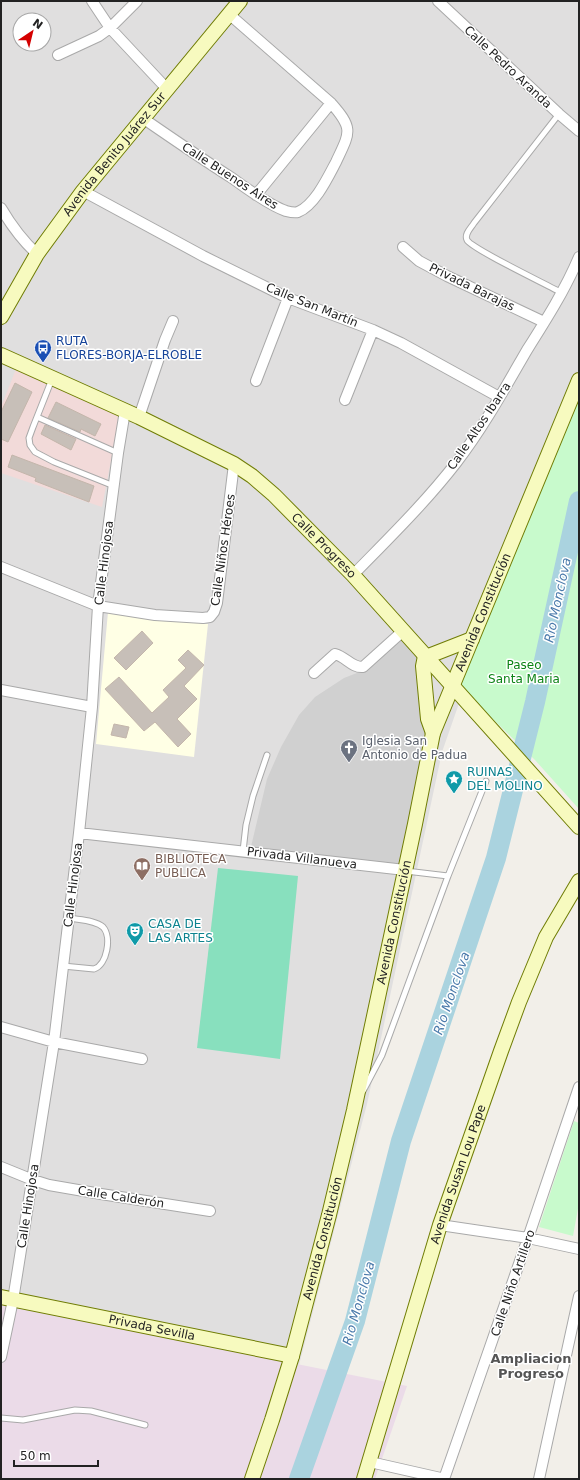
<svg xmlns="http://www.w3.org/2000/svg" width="580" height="1480" font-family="'DejaVu Sans',sans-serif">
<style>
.residential{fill:#e0dfdf;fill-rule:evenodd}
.commercial{fill:#f2dad9}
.industrial{fill:#ebdbe8}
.education{fill:#ffffe5}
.religious{fill:#d0d0d0}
.park{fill:#c8facc}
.pitch{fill:#88e0be}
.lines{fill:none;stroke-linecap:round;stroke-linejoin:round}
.river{stroke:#aad3df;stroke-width:20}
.building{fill:#c7bfb8;stroke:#c4b6ab}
.lane-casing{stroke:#a9a9a9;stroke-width:7}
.street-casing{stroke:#a9a9a9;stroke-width:12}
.secondary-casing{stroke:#707d05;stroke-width:16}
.lane{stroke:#fff;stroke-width:5}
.street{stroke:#fff;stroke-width:10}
.secondary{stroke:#f7fabf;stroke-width:14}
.labels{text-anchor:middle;stroke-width:3;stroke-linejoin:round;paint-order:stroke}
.street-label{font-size:12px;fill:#222;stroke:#fff}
.transit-label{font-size:12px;fill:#164399;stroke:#fff;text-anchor:start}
.park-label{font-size:12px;fill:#0c8416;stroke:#fff}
.worship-label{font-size:12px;fill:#5b616d;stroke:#fff;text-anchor:start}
.culture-label{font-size:12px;fill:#0d838f;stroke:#fff;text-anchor:start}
.education-label{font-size:12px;fill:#785e54;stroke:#fff;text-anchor:start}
.water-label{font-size:13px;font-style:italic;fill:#4a7aab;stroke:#fff}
.neighbourhood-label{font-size:13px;font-weight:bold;fill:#555;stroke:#fff}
</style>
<rect width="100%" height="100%" fill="#f2efe9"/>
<path class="residential" d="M 1,1 L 579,1 L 579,398 L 491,612 L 442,752 L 367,1104 L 299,1365 L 1,1305 ZM 20,20 L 44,20 L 44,44 L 20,44 Z"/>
<path class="commercial" d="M 16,369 L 120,414 L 102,507 L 1,473 L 1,407 Z"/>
<path class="industrial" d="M 1,1305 L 407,1386 L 375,1479 L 1,1479 Z"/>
<path class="education" d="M 108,612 L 208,624 L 194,757 L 96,744 Z"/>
<path class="religious" d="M 405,635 L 416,647 L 428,745 L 403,867 L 250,851 L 267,779 L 281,747 L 299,715 L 315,697 L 344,678 L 367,669 L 387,652 Z"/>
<path class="park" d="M 579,390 L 579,809 L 535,760 L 460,687 Z
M 574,1121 L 579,1123 L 579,1203 L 573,1236 L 539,1227 Z"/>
<path class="pitch" d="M 218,868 L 298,876 L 280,1059 L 197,1048 Z"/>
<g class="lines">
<path class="river" d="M 299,1479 L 355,1321 L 401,1141 L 496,858 L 535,702 L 579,501"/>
</g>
<path class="building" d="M 15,383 L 32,392 L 8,442 L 1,439 L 1,412 Z
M 56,402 L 101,424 L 95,436 L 81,429 L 80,432 L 48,418 Z
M 45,425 L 76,439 L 71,450 L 41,434 Z
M 12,455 L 94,486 L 89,502 L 35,481 L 36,478 L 8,467 Z
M 142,631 L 153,643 L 126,670 L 114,658 Z
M 188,650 L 204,665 L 184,686 L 197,699 L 177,719 L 191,734 L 178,747 L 155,722 L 144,731 L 105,689 L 119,677 L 152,713 L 169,697 L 163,690 L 186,668 L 178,660 Z
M 114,724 L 129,727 L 126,738 L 111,735 Z"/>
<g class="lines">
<g class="lane-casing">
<path id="lane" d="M 559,114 L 474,223 C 471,228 464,234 467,240 C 472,249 548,285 562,293
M 52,379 L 33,427 L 29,438 L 30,445 L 35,452 L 54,462 L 114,486
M 37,417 L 118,453
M 243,851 L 246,825 L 253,796 L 267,755
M 406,871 L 448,876 L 486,781
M 63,966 L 94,969 C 107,965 112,937 103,927 C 95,920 79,920 69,918
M 363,1091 L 382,1055 L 448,876
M 1,1418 L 23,1420 L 75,1410 L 91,1411 L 145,1425"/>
</g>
<g class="street-casing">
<path id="street" d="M 92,1 L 110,28 L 168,90
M 438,1 L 559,114 L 579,131
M 58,55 L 99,36 L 110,28 L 137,1
M 144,119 C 173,139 202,159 232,178 C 247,189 269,205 286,211 C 290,212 295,213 298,212 C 315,205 328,177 336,162 C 350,132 354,129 331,103 L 230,15
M 83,191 L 203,256 L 288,298 L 373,330 L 401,343 L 499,397
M 256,195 L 331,103
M 1,208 C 11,225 22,240 37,254
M 403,247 L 419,261 L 447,276 L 544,322
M 256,381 L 288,298
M 345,400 L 373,330
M 139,417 L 165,340 L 173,321
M 1,567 L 98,606 L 155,615 L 203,618 L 210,617 L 214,612 L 217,603 L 234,464
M 353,575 C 388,539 425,503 456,463 C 483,428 505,388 527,350 C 546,320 565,290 579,257
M 314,673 L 335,654 C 346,657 352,668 363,667 L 403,631
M 1,690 L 92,707
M 79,833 L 405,870
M 1,1027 L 54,1042 L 142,1059
M 1,1167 L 33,1180 L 49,1185 L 101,1194 L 210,1211
M 440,1225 L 528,1238 L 579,1249
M 1,1357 L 13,1300 L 54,1042 L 79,833 L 92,707 L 98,606 L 118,453 L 125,411
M 370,1462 L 445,1479
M 444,1479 L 528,1238 L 579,1087
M 539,1479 L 579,1296"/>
</g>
<g class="secondary-casing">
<g id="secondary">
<path id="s1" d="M 1,317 L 37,254 L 83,191 L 240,1"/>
<path id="s2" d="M 1,355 L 139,417 L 234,464 L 252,476 L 274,495 L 353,575 L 579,827"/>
<path d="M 425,656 L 423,666 L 428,719 L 433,733"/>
<path d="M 426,657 L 472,639"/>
<path id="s3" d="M 1,1297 L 292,1356"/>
<path id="s4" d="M 252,1479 L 272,1420 L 292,1356 L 329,1215 L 354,1110 L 415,824 L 433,733 L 579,380"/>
<path id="s5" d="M 364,1479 L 440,1225 L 501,1051 L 519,1002 L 546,937 L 579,881"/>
</g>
</g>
<use href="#lane" class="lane"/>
<use href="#street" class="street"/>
<use href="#secondary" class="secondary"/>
</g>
<defs>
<g id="bus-pin" transform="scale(0.9)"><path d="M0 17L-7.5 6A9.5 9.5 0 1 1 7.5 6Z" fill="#1a4fb4" stroke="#fff"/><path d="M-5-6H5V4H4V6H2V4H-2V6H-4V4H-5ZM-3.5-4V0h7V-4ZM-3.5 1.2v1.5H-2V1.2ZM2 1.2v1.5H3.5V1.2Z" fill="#fff"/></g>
<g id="church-pin" transform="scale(0.9)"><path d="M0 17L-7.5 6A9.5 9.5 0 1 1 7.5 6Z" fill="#6b7280" stroke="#fff"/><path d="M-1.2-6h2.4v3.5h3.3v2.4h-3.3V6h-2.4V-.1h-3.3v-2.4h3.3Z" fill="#fff"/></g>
<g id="sight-pin" transform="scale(0.9)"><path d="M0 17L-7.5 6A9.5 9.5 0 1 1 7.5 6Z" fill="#0f9aa8" stroke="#fff"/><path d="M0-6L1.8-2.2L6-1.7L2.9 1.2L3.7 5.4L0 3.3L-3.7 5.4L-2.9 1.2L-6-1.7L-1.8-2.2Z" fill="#fff"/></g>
<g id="library-pin" transform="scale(0.9)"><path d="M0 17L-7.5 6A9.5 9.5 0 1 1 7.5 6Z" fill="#8d6e63" stroke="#fff"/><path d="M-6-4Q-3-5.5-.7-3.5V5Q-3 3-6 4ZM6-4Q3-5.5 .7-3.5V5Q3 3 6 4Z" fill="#fff"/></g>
<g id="theatre-pin" transform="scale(0.9)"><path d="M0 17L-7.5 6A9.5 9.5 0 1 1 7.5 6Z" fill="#0f9aa8" stroke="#fff"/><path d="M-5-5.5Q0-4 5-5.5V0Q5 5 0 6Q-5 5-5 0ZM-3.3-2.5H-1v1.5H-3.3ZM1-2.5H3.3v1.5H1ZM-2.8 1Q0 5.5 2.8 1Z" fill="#fff"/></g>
</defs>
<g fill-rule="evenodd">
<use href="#bus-pin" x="43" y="348"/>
<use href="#church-pin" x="349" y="748"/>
<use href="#sight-pin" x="454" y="779"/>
<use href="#library-pin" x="142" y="866"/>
<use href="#theatre-pin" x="135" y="931"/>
</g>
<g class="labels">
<g class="street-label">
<text transform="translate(508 67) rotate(43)" y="4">Calle Pedro Aranda</text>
<text dy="4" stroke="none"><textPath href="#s1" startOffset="199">Avenida Benito Juárez Sur</textPath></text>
<text transform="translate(230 176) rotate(33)" y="4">Calle Buenos Aires</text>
<text transform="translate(472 287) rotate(26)" y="4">Privada Barajas</text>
<text transform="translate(312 305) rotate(22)" y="4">Calle San Martín</text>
<text transform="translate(479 426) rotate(-56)" y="4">Calle Altos Ibarra</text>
<text dy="4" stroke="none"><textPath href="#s2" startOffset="379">Calle Progreso</textPath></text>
<text transform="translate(223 550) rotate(-82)" y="4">Calle Niños Héroes</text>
<text transform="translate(104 563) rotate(-83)" y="4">Calle Hinojosa</text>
<text dy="4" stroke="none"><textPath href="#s4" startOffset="899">Avenida Constitución</textPath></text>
<text transform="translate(302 858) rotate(7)" y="4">Privada Villanueva</text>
<text transform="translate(73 885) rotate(-83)" y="4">Calle Hinojosa</text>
<text dy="4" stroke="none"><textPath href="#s4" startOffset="575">Avenida Constitución</textPath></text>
<text dy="4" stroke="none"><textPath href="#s5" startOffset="319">Avenida Susan Lou Pape</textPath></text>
<text transform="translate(121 1197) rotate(9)" y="4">Calle Calderón</text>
<text transform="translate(28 1206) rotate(-81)" y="4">Calle Hinojosa</text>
<text dy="4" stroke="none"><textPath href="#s4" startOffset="251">Avenida Constitución</textPath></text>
<text transform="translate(513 1283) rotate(-71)" y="4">Calle Niño Artillero</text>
<text dy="4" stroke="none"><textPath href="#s3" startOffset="154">Privada Sevilla</textPath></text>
</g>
<g class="transit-label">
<text x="56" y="345">RUTA<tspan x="56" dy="14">FLORES-BORJA-ELROBLE</tspan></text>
</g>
<g class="park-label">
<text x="524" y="669">Paseo<tspan x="524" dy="14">Santa Maria</tspan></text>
</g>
<g class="worship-label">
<text x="362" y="745">Iglesia San<tspan x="362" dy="14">Antonio de Padua</tspan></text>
</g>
<g class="culture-label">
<text x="467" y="776">RUINAS<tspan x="467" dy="14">DEL MOLINO</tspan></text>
<text x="148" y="928">CASA DE<tspan x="148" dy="14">LAS ARTES</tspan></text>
</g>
<g class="education-label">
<text x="155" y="863">BIBLIOTECA<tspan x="155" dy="14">PUBLICA</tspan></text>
</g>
<g class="water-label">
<text transform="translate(557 600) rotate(-78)" y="5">Rio Monclova</text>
<text transform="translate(451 993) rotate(-71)" y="5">Rio Monclova</text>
<text transform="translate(358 1303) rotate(-74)" y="5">Rio Monclova</text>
</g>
<g class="neighbourhood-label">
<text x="531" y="1363">Ampliacion<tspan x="531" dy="15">Progreso</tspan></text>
</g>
</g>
<rect width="580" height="1480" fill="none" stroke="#222222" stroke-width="4"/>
<g transform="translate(32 32) rotate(35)"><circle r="19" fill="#ffffff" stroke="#a7a7a7"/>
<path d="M0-3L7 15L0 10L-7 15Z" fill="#d40000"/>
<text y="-6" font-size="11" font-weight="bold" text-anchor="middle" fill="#222222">N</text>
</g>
<path d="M14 1460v6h84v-6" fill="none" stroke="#222222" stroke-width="2"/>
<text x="20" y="1460" font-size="12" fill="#222222" stroke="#ffffff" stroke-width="3" paint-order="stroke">50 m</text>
</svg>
